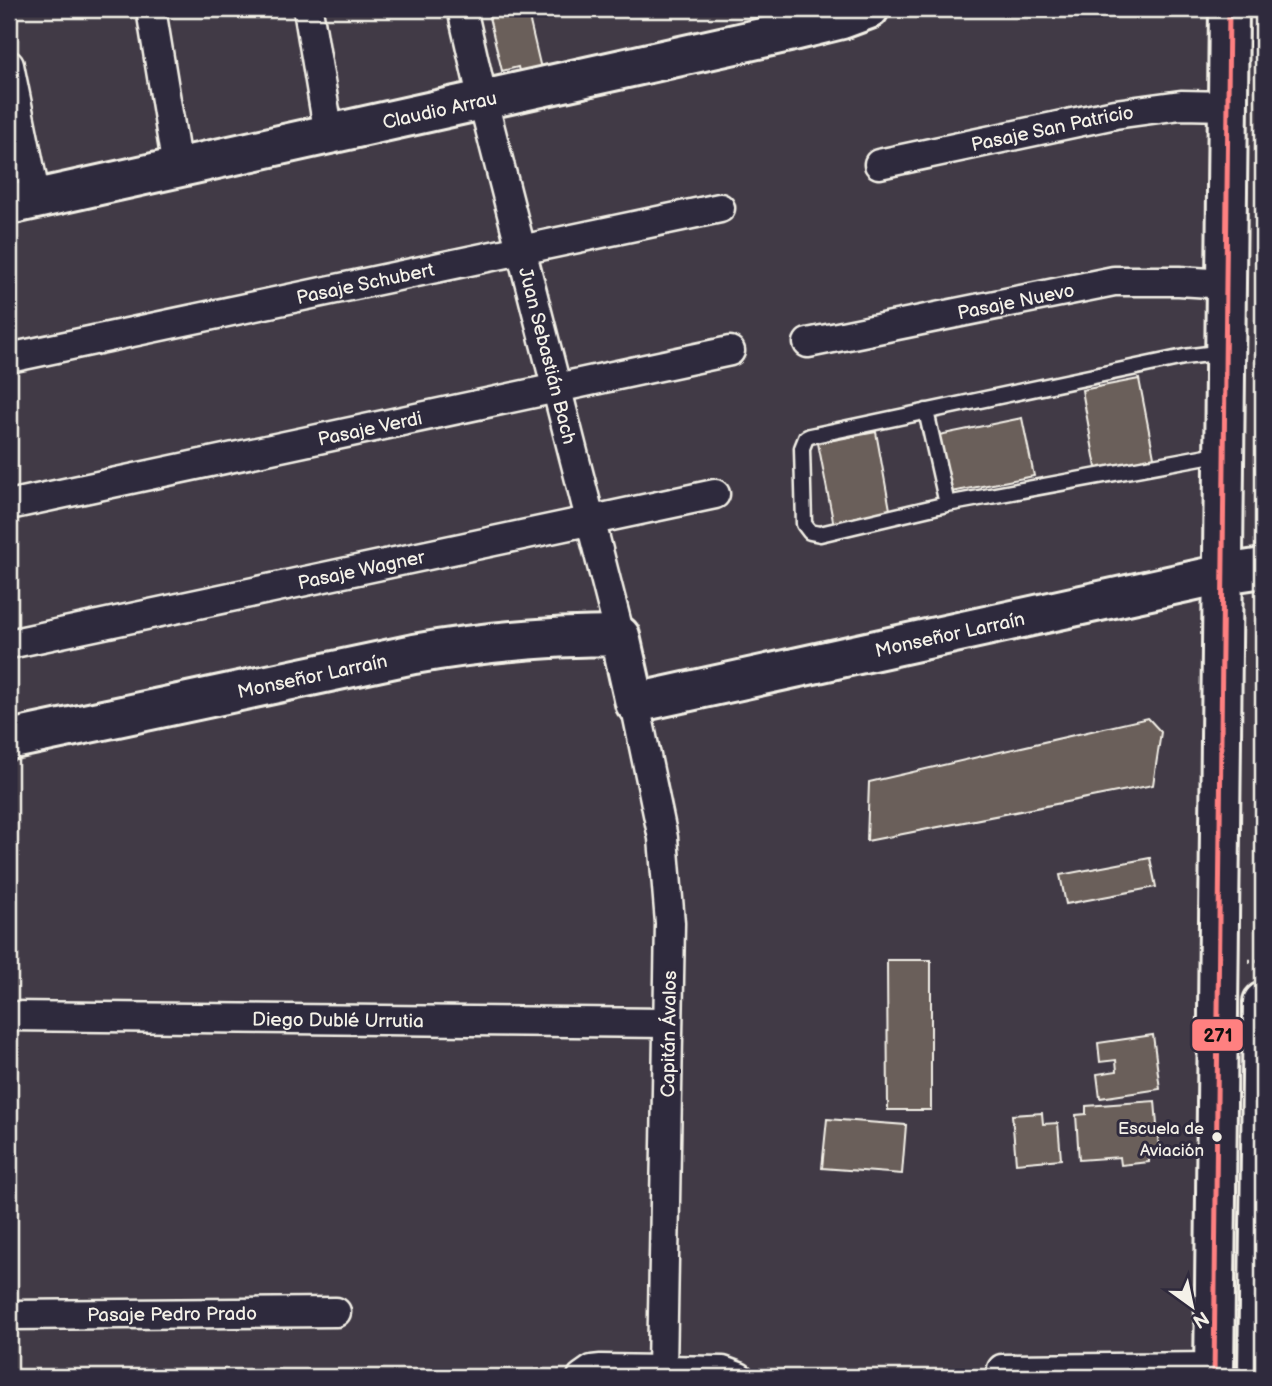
<svg xmlns="http://www.w3.org/2000/svg" width="1272" height="1386" font-family="'Balsamiq Sans',sans-serif">
<style>
.building{fill:#6b5e5a;stroke:#f4f1e8;stroke-width:2}
.lines{fill:none;stroke-linecap:round;stroke-linejoin:round}
.lane-casing{stroke:#f4f1e8;stroke-width:19}
.street-casing{stroke:#f4f1e8;stroke-width:33}
.secondary-casing{stroke:#f4f1e8;stroke-width:44}
.primary-casing{stroke:#f4f1e8;stroke-width:44}
.path{stroke:#f4f1e8;stroke-width:4.5;stroke-dasharray:2 5;stroke-linecap:butt}
.lane{stroke:#2f2a3d;stroke-width:14}
.street{stroke:#2f2a3d;stroke-width:28}
.secondary{stroke:#2f2a3d;stroke-width:38}
.primary{stroke:#2f2a3d;stroke-width:38}
.bus-1-casing{stroke:#2f2a3d;stroke-width:10}
.bus-1{stroke:#ff8080;stroke-width:5}
.bus-dot{fill:#f4f1e8;stroke:#2f2a3d;stroke-width:2.5}
.labels{text-anchor:middle;stroke-width:6;stroke-linejoin:round;paint-order:stroke}
.bus-label{font-size:17px;fill:#f4f1e8;stroke:#2f2a3d;text-anchor:end}
.street-label{font-size:19px;fill:#f4f1e8;stroke:#2f2a3d}
.line-badge{stroke:#2f2a3d;stroke-width:2.5}
.pale-badge-label{font-size:19px;text-anchor:middle;font-weight:bold;fill:#111}
</style>
<rect width="100%" height="100%" fill="#413a46"/>
<filter id="ink" filterUnits="userSpaceOnUse"><feTurbulence type="fractalNoise" baseFrequency=".0143" numOctaves="2"/><feDisplacementMap in="SourceGraphic" scale="14" xChannelSelector="R" yChannelSelector="G"/><feConvolveMatrix kernelMatrix="1 2 1 2 8 2 1 2 1" color-interpolation-filters="sRGB"/></filter>
<g filter="url(#ink)">
<path class="building" d="M 487,9 L 527,9 L 542,73 L 521,78 L 518,67 L 502,71 Z
M 1139,379 L 1155,462 L 1097,473 L 1082,390 Z
M 1022,418 L 1034,476 L 951,492 L 939,435 Z
M 876,432 L 891,515 L 834,526 L 818,443 Z
M 1148,718 L 1161,732 L 1153,785 L 867,841 L 869,782 Z
M 1150,858 L 1156,887 L 1066,904 L 1060,875 Z
M 887,960 L 931,960 L 931,1110 L 888,1110 Z
M 1153,1035 L 1160,1089 L 1100,1098 L 1097,1074 L 1117,1071 L 1116,1060 L 1100,1062 L 1098,1043 Z
M 1155,1101 L 1159,1149 L 1149,1150 L 1149,1162 L 1121,1165 L 1120,1157 L 1079,1160 L 1076,1115 L 1086,1114 L 1086,1106 Z
M 1042,1113 L 1043,1124 L 1058,1123 L 1061,1159 L 1016,1163 L 1012,1115 Z
M 827,1119 L 906,1125 L 902,1174 L 822,1168 Z"/>
<g class="lines">
<g class="lane-casing">
<path id="lane" d="M 926,411 L 947,504
M 1223,453 L 947,504 L 820,534 L 810,532 L 804,524 L 802,448 L 806,438 L 810,436 L 1184,357 L 1224,352"/>
</g>
<g class="street-casing">
<g id="street">
<path d="M 151,9 L 177,168"/>
<path d="M 308,9 L 329,135"/>
<path id="s1" d="M 462,9 L 483,101 L 620,636"/>
<path d="M 9,65 L 36,199"/>
<path id="s2" d="M 879,164 L 1115,114 L 1181,105 L 1228,106"/>
<path id="s3" d="M 808,343 L 1114,281 L 1179,281 L 1226,284"/>
<path id="s4" d="M 9,358 L 720,208"/>
<path id="s5" d="M 9,505 L 730,351"/>
<path id="s6" d="M 9,644 L 715,494"/>
<path d="M 635,703 L 663,838 L 670,923 L 662,1370"/>
<path id="s7" d="M 9,1016 L 667,1023"/>
<path id="s8" d="M 9,1315 L 336,1312"/>
<path d="M 1002,1369 L 1214,1367"/>
<path d="M 582,1377 L 592,1370 L 601,1369 L 723,1371 L 739,1377"/>
</g>
</g>
<g class="secondary-casing">
<g id="secondary">
<path id="s9" d="M 9,205 L 789,32 L 842,19 L 869,9"/>
<path id="s10" d="M 9,740 L 414,654 C 483,642 550,636 620,636 L 635,703 L 1223,574 L 1263,568"/>
</g>
</g>
<g class="primary-casing">
<path id="primary" d="M 1214,1377 L 1229,9
M 1258,1377 L 1263,1002"/>
</g>
<path class="path" d="M 1249,961 L 1263,961"/>
<use href="#lane" class="lane"/>
<use href="#street" class="street"/>
<use href="#secondary" class="secondary"/>
<use href="#primary" class="primary"/>
<g class="bus-1-casing">
<path id="bus-1" d="M 1214,1377 L 1229,9"/>
</g>
<use href="#bus-1" class="bus-1"/>
</g>
</g>
<circle class="bus-dot" cx="1217" cy="1137" r="6"/>
<g class="labels">
<g class="bus-label">
<text x="1204" y="1134">Escuela de<tspan x="1204" dy="22">Aviación</tspan></text>
</g>
<g class="street-label">
<text dy="7" stroke="none"><textPath href="#s9" startOffset="441">Claudio Arrau</textPath></text>
<text dy="7" stroke="none"><textPath href="#s2" startOffset="177">Pasaje San Patricio</textPath></text>
<text dy="7" stroke="none"><textPath href="#s4" startOffset="364">Pasaje Schubert</textPath></text>
<text dy="7" stroke="none"><textPath href="#s3" startOffset="212">Pasaje Nuevo</textPath></text>
<text dy="7" stroke="none"><textPath href="#s1" startOffset="357">Juan Sebastián Bach</textPath></text>
<text dy="7" stroke="none"><textPath href="#s5" startOffset="369">Pasaje Verdi</textPath></text>
<text dy="7" stroke="none"><textPath href="#s6" startOffset="360">Pasaje Wagner</textPath></text>
<text dy="7" stroke="none"><textPath href="#s10" startOffset="1012">Monseñor Larraín</textPath></text>
<text dy="7" stroke="none"><textPath href="#s10" startOffset="310">Monseñor Larraín</textPath></text>
<text dy="7" stroke="none"><textPath href="#s7" startOffset="329">Diego Dublé Urrutia</textPath></text>
<text transform="translate(668 1034) rotate(-89)" y="7">Capitán Ávalos</text>
<text dy="7" stroke="none"><textPath href="#s8" startOffset="163">Pasaje Pedro Prado</textPath></text>
</g>
</g>
<rect class="line-badge" x="1191" y="1018" width="53" height="34" rx="7" fill="#ff8080"/>
<g class="pale-badge-label">
<text x="1218" y="1042">271</text>
</g>
<rect width="1272" height="1386" fill="none" stroke="#2f2a3d" stroke-width="35"/>
<rect x="18" y="18" width="1237" height="1351" fill="none" stroke="#f4f1e8" stroke-width="2.5" filter="url(#ink)"/>
<g transform="translate(1192 1306) rotate(147)" stroke="#2f2a3d" stroke-width="5" paint-order="stroke">
<path d="M0-5L12 26L0 18L-12 26Z" fill="#f4f1e8"/>
<text y="-10" font-size="19" font-weight="bold" text-anchor="middle" fill="#f4f1e8">N</text>
</g>
</svg>
